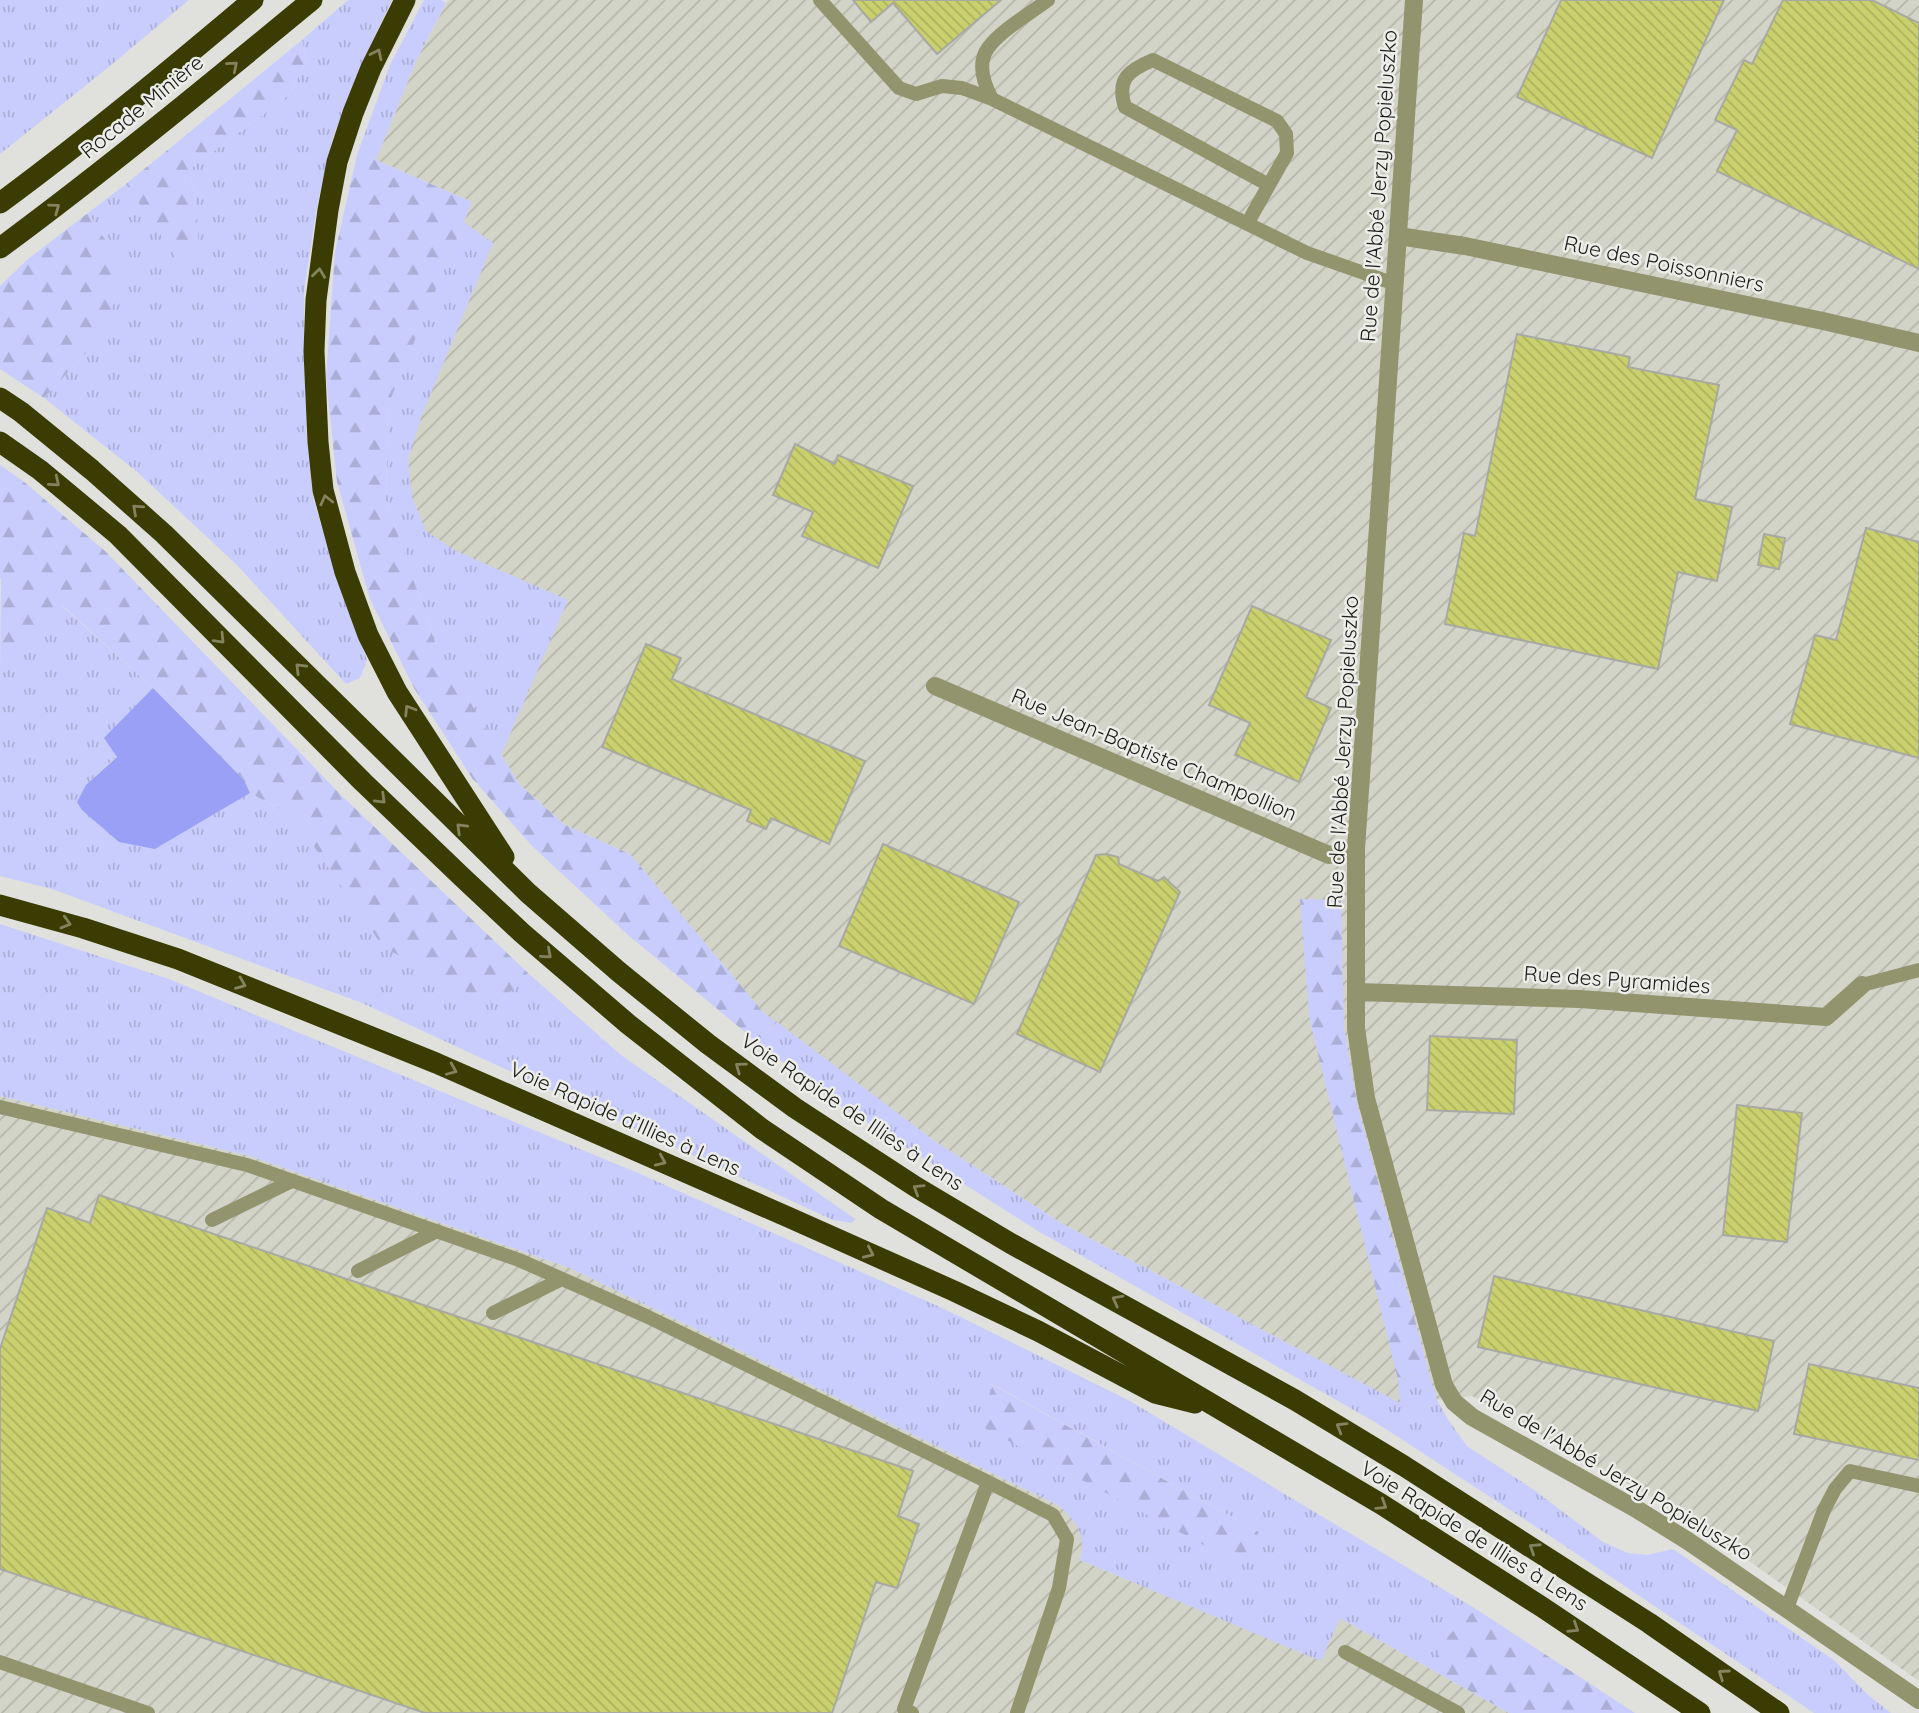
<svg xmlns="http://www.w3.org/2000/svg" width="1919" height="1713" font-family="Quicksand,sans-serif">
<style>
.industrial{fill:url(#industrial-furrows)}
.grass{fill:url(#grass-tufts);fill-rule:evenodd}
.forest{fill:url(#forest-firs)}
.water{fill:#9aa0f6}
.building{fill:url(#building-back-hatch);stroke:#a8a9a4;stroke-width:2}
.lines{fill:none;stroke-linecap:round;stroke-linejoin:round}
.lane{stroke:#91946d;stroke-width:14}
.street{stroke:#91946d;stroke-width:18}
.highway{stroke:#3a3c03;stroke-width:21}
.oneway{stroke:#82835f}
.labels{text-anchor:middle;stroke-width:5;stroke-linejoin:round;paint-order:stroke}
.street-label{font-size:21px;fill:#1b1b19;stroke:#edeee9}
</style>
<defs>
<pattern id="industrial-furrows" width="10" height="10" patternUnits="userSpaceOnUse" patternTransform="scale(1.75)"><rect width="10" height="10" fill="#d3d4c8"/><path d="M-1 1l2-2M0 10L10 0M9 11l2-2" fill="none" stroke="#b5b5ab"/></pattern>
<pattern id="grass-tufts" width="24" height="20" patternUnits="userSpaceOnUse" patternTransform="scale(1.75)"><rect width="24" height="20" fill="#c8cdfd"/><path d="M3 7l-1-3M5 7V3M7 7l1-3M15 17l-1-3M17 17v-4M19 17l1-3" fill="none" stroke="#abafd8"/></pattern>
<pattern id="forest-firs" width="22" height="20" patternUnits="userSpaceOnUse" patternTransform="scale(1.75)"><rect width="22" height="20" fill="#c8cdfd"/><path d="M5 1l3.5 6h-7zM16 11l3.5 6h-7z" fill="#abafd8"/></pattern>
<pattern id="building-back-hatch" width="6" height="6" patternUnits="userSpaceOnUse" patternTransform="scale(1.75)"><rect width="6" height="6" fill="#c9d06d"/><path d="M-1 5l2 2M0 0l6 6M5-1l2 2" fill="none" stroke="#acb25e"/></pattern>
</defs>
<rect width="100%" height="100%" fill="#e0e1dc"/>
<path class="industrial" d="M 448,0 L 1919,0 L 1919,1681 L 1688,1518 L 1472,1396 L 1401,1404 L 1061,1223 L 933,1140 L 764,1013 L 630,854 L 565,825 L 519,784 L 436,645 L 388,404 L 472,202 L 376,160 L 416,61 Z
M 0,1096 L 250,1156 L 570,1268 L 1060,1506 L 1075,1521 L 1082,1535 L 1083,1547 L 1080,1560 L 1321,1660 L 1340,1618 L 1509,1713 L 0,1713 Z"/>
<path class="grass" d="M 0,0 L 189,0 L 110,66 L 0,154 Z
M 348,0 L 392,0 L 359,69 L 332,140 L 317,206 L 304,291 L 306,430 L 314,501 L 337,578 L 367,660 L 360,678 L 346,684 L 236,564 L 136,471 L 44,398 L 87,352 L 121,264 L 88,213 L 126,184 L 181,262 L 197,209 L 190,169 L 289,95 L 306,61 L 302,40 Z
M 424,0 L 441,0 L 446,3 L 416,61 L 376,160 L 357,155 L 390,65 Z
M 464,222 L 493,243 L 422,415 L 408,460 L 412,497 L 426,531 L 456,551 L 568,600 L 501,755 L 436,645 L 386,500 L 388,404 Z
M 62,606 L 153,688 L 105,738 L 117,756 L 86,785 L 155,849 L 250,793 L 293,816 L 384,947 L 499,1004 L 528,973 L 621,1055 L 855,1219 L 852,1223 L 833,1220 L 362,1003 L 52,889 L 0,876 L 0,676 Z
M 0,924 L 169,979 L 638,1173 L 940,1307 L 1130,1401 L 1476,1609 L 1448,1637 L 1429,1668 L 1340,1618 L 1321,1661 L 1080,1560 C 1086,1534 1078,1524 1060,1506 L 570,1268 L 250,1156 L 0,1096 ZM 993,1385 L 994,1385 L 1259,1532 L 1239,1563 L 978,1424 Z
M 777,1022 L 933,1140 L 1061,1223 L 1400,1403 L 1398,1380 L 1429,1373 L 1437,1400 L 1449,1421 L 1467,1446 L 1534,1490 L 1603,1542 L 1628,1553 L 1647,1555 L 1673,1549 L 1835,1661 L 1867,1694 L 1891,1713 L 1814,1713 L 1550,1536 L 1375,1422 L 1038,1231 L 833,1101 L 757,1042 Z"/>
<path class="forest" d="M 302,40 L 306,61 L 289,95 L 190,169 L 197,209 L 198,241 L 180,263 L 126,184 Z
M 357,155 L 376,160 L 472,202 L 388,405 L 386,500 L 436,645 L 519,784 L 565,825 L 630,854 L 764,1013 L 777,1022 L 757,1042 L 628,935 L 532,846 L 472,778 L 414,688 L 370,599 L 337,482 L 326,378 L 335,252 Z
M 88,213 L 121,264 L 115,302 L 87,352 L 44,398 L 0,369 L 0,286 L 28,259 Z
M 0,465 L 23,481 L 105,551 L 342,796 L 528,973 L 499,1004 L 465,991 L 383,947 L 293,816 L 250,793 L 244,780 L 153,688 L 63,606 L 0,676 L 1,579 L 0,578 Z
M 1300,899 L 1341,900 L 1344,1028 L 1356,1100 L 1429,1373 L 1398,1380 L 1309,1017 Z
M 993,1385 L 1259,1532 L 1239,1564 L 977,1424 Z
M 1476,1609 L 1635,1713 L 1509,1713 L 1429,1668 L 1447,1637 Z"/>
<path class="water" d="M 153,688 L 244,780 L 250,793 L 155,849 L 119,842 L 82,810 L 77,802 L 86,785 L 117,757 L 104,738 Z"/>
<path class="building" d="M 853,0 L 1001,0 L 937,54 L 893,3 L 871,22 Z
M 1561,0 L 1724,0 L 1652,158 L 1517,97 Z
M 1783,0 L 1872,0 L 1919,23 L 1919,269 L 1717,171 L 1737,130 L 1715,120 L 1744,60 L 1752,64 Z
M 1517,334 L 1630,357 L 1628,367 L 1719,385 L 1695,499 L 1732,507 L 1717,581 L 1678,572 L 1658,669 L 1445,624 L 1464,533 L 1475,536 Z
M 795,444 L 835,464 L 838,455 L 913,486 L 878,568 L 802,536 L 813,512 L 773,495 Z
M 1866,528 L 1919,542 L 1919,758 L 1790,724 L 1815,635 L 1836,640 Z
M 1764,534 L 1785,538 L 1779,569 L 1758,565 Z
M 1252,606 L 1331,640 L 1306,697 L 1331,708 L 1299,782 L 1235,755 L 1250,723 L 1209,705 Z
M 646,644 L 681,658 L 672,679 L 865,761 L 829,844 L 771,818 L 766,829 L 747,821 L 751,810 L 602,747 Z
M 883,844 L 1019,902 L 974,1004 L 839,946 Z
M 1106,854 L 1118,857 L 1119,864 L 1158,881 L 1164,877 L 1180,892 L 1100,1072 L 1017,1034 L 1096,855 Z
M 1430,1036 L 1517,1040 L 1514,1114 L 1427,1110 Z
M 1737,1105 L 1802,1113 L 1787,1242 L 1723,1235 Z
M 99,1195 L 913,1471 L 898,1516 L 919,1524 L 897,1588 L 876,1582 L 832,1713 L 425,1713 L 0,1569 L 0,1349 L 47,1208 L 90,1223 Z
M 1494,1276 L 1774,1341 L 1758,1411 L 1478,1347 Z
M 1809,1364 L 1919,1388 L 1919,1460 L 1794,1434 Z"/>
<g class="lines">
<path class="lane" d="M 820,0 L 899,88 L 916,94 L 942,86 L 962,88 L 992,99 L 1307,253 L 1395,284
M 992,99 C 984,84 977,63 988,48 C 1001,30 1031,13 1048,0
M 1247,224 L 1287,153 L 1286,134 L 1277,121 L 1153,60 C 1129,70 1116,79 1125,107 L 1269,185
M 1862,985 L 1919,970
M 0,1107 L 247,1165 L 519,1260 L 646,1316 L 988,1482 L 1053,1515 L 1067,1539 L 1059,1588 L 1017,1713
M 212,1220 L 292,1181
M 358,1271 L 437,1231
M 493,1313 L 562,1279
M 1787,1608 L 1824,1510 L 1835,1489 L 1850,1471 L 1919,1486
M 1345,1652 L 1458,1713
M 0,1662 L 148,1713
M 912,1713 L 904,1709 L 988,1482"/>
<path class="street" d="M 1414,0 L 1356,849 L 1356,1028 L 1366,1098 L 1444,1385 L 1454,1402 L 1472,1417 L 1638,1510 L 1688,1541 L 1919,1700
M 1398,236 L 1465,246 L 1823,321 L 1919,343
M 935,686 L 1329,855 L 1356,849
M 1357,992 L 1580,999 L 1826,1017 L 1862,985"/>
<path class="highway" d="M 405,0 L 371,68 L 353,113 L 337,162 L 328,210 L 316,300 L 314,351 L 318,442 L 323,490 L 345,572 L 368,635 L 397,692 L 504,857
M 0,203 C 87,139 170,70 253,0
M 0,248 C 107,169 209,85 312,0
M 0,398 L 21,412 L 92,470 L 164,534 L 528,893 L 619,972 L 708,1044 L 795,1108 L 916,1187 L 1010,1243 L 1295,1400 L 1404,1466 L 1649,1623 L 1779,1713
M 0,442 L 40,470 L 118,535 L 363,782 L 462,877 L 522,933 L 628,1024 L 762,1129 L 881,1209 L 1381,1504 L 1542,1607 L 1700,1713
M 0,905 L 83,928 L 178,959 L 436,1063 L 788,1217 L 954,1291 L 1038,1331 L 1155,1393 L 1195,1403"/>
</g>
<defs><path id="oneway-chevron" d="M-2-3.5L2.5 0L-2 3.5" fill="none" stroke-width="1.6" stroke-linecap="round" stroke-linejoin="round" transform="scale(1.75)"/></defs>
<g class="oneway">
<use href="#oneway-chevron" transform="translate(377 54) rotate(-64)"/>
<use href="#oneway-chevron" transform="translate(233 66) rotate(-40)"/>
<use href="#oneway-chevron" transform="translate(55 208) rotate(-36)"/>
<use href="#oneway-chevron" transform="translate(319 273) rotate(-83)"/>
<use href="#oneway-chevron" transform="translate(55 482) rotate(40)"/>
<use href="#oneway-chevron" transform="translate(326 500) rotate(-103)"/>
<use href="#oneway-chevron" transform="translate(137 509) rotate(-138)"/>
<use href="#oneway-chevron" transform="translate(220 639) rotate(46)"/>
<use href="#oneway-chevron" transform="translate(300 668) rotate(-135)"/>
<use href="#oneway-chevron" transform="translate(409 710) rotate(-122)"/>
<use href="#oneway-chevron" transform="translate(381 799) rotate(44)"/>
<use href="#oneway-chevron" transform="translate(461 828) rotate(-136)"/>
<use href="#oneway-chevron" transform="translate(66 923) rotate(16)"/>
<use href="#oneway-chevron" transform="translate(547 954) rotate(41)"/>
<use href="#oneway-chevron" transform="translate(241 984) rotate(22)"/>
<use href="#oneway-chevron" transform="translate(740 1067) rotate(-144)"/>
<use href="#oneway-chevron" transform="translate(452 1070) rotate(23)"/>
<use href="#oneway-chevron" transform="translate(661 1161) rotate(24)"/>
<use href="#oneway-chevron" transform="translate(918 1189) rotate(-148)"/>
<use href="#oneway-chevron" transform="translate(869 1253) rotate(24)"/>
<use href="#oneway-chevron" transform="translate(1117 1300) rotate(-152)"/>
<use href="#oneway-chevron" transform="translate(1341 1427) rotate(-149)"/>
<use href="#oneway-chevron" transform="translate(1382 1505) rotate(32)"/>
<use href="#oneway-chevron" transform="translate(1534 1548) rotate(-147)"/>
<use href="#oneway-chevron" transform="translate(1574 1628) rotate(33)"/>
<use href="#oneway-chevron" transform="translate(1723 1674) rotate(-145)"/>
</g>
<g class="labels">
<g class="street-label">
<text transform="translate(142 107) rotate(-39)" y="7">Rocade Minière</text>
<text transform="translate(1379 186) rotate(-86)" y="7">Rue de l'Abbé Jerzy Popieluszko</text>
<text transform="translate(1664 264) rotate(12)" y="7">Rue des Poissonniers</text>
<text transform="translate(1343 752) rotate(-87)" y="7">Rue de l'Abbé Jerzy Popieluszko</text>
<text transform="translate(1154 755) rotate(23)" y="7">Rue Jean-Baptiste Champollion</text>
<text transform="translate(1617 980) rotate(4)" y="7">Rue des Pyramides</text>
<text transform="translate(852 1112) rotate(34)" y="7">Voie Rapide de Illies à Lens</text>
<text transform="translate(625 1119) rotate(24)" y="7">Voie Rapide d’Illies à Lens</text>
<text transform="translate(1616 1475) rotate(31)" y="7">Rue de l'Abbé Jerzy Popieluszko</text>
<text transform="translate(1474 1536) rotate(32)" y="7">Voie Rapide de Illies à Lens</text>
</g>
</g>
</svg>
